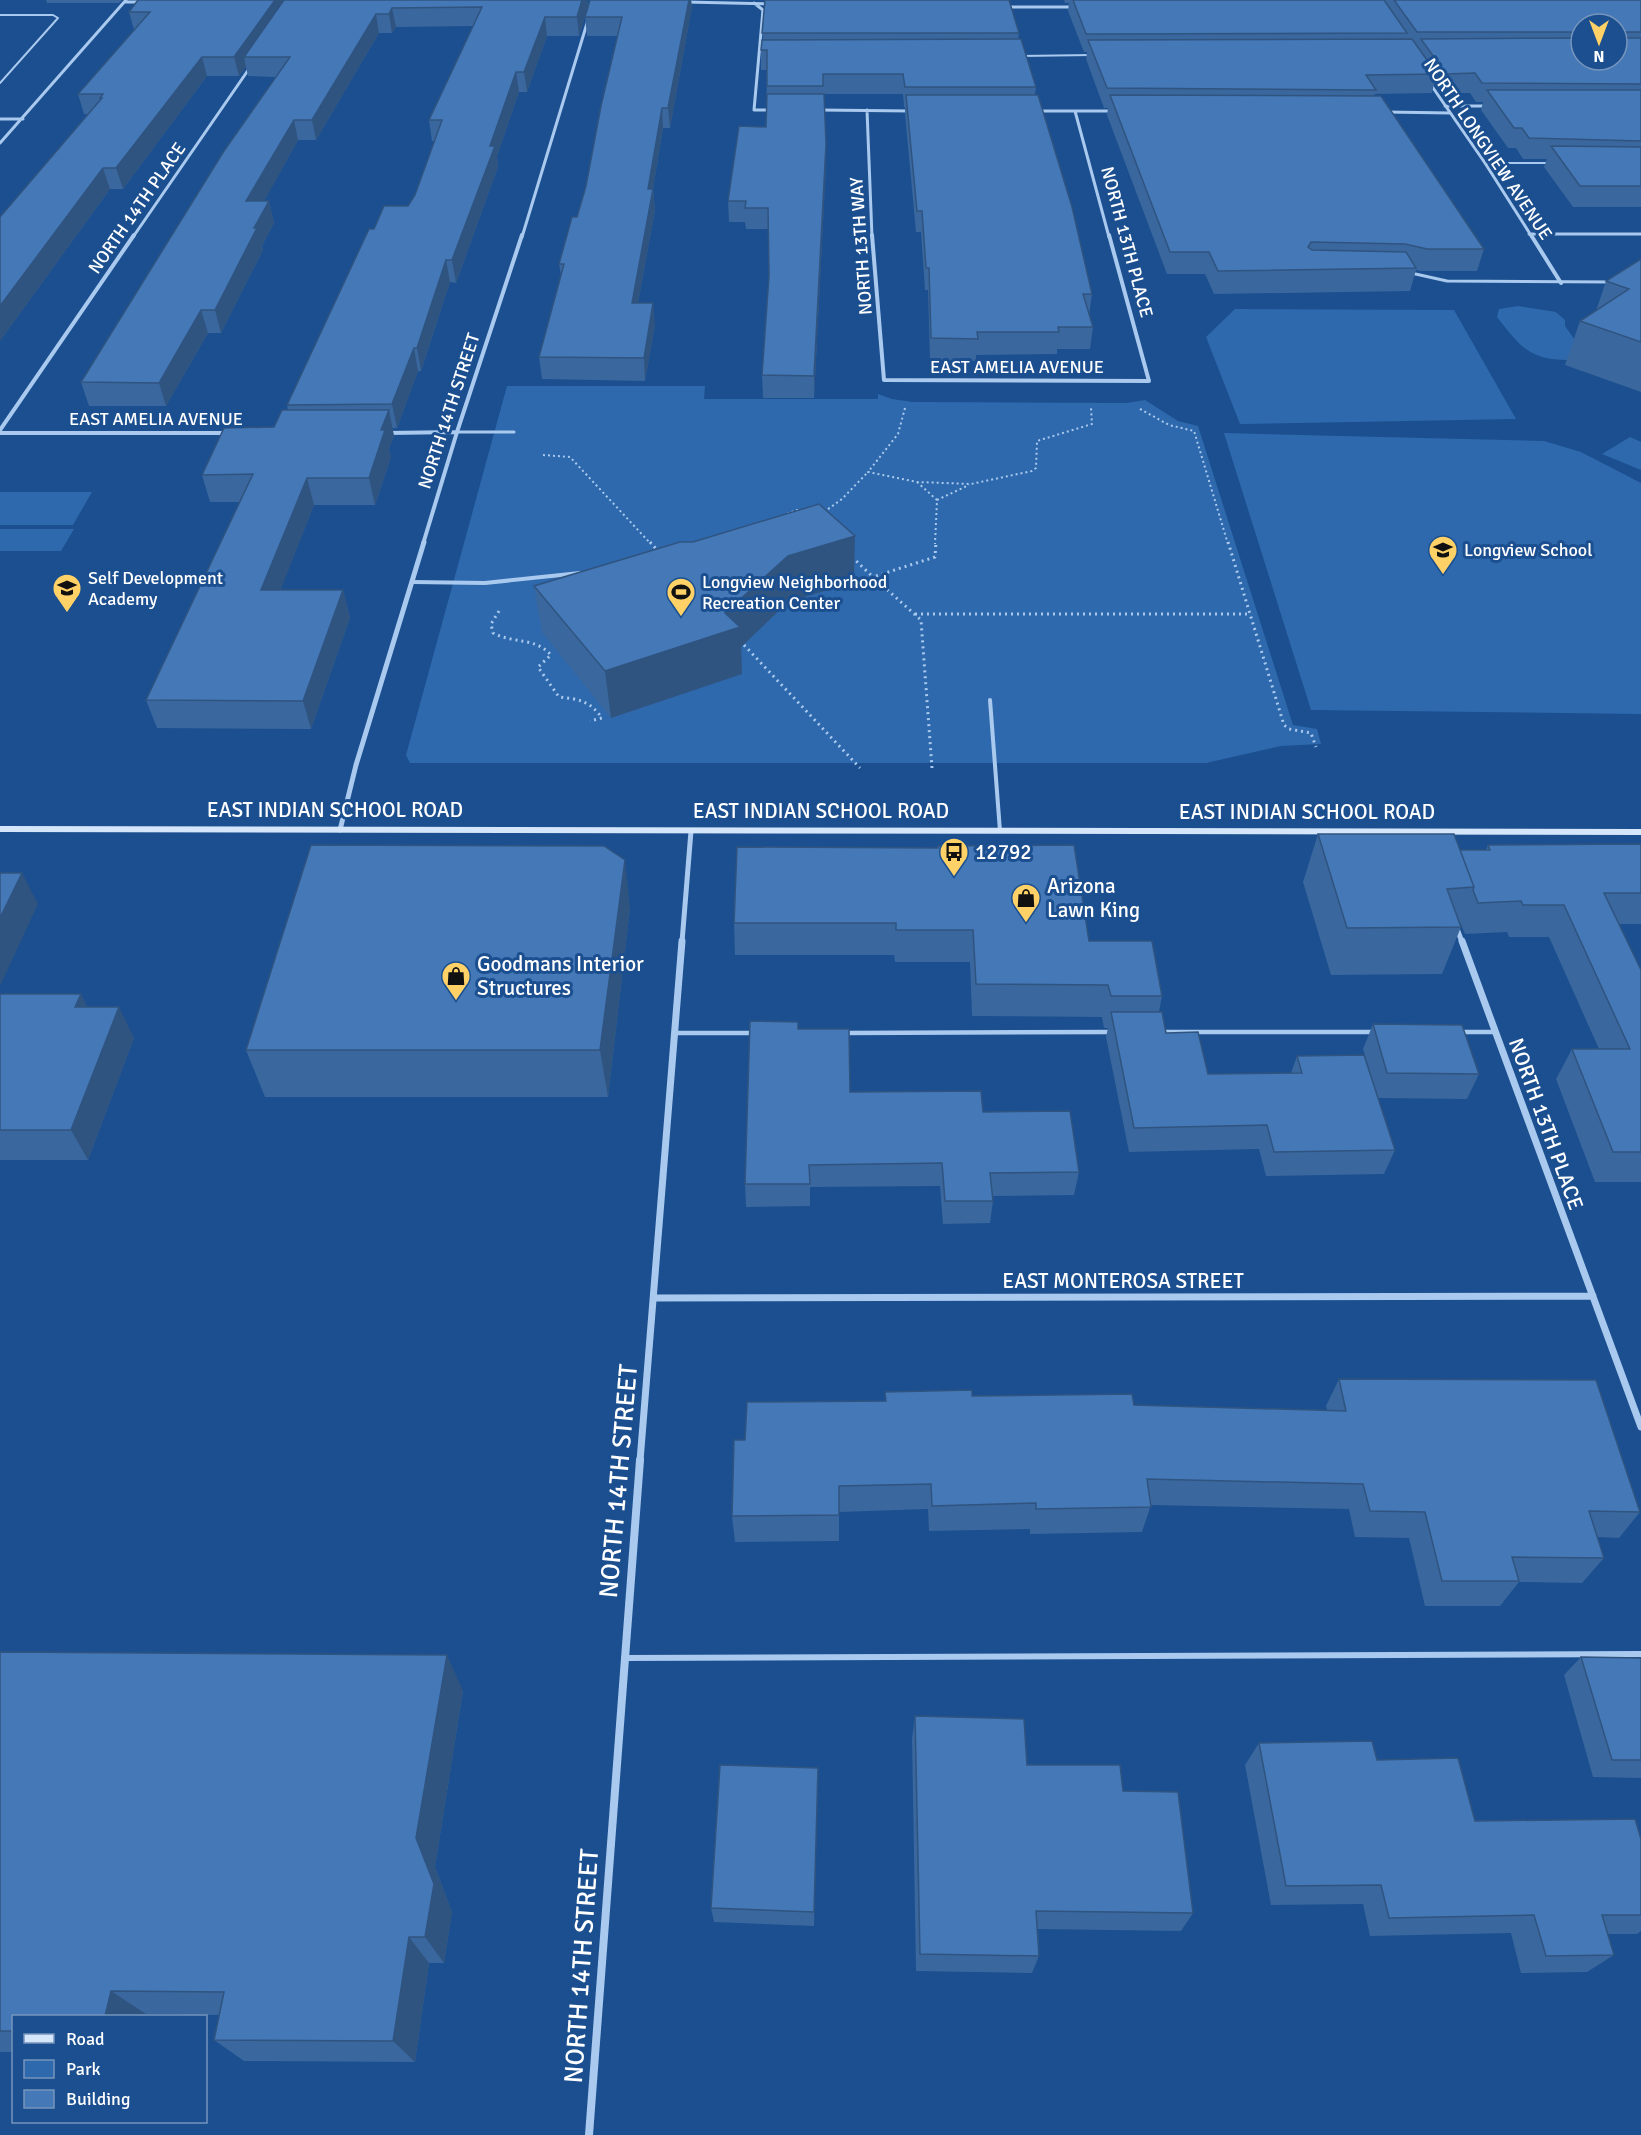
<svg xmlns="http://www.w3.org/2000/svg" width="1641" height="2135" font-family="Signika,sans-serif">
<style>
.green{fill:#2e69ad}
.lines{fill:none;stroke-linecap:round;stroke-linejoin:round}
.path-far1{stroke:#a9c9ee;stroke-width:2;stroke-dasharray:2 3;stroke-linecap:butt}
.path{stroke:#a9c9ee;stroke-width:3;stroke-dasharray:2 4;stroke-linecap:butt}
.lane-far4{stroke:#a9c9ee;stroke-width:2}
.lane-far3{stroke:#a9c9ee;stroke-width:3}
.lane-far2{stroke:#a9c9ee;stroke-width:4}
.lane-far1{stroke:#a9c9ee;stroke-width:4.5}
.lane{stroke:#a9c9ee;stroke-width:6}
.street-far4{stroke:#a9c9ee;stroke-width:3}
.street-far3{stroke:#a9c9ee;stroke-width:4}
.street-far2{stroke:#a9c9ee;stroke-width:5}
.street-far1{stroke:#a9c9ee;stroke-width:7}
.street{stroke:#a9c9ee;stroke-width:8}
.secondary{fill:#d6e6fa;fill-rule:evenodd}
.wall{fill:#3a679d;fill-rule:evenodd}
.shaded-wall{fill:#305480}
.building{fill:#4478b7;stroke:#305480;stroke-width:1.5}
.labels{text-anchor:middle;stroke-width:6;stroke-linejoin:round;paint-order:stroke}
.far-street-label{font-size:18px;fill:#fff;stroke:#1b4f8f}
.far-poi-label{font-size:18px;fill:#fff;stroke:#1b4f8f;text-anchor:start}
.street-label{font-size:21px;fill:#fff;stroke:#1b4f8f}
.poi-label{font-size:21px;fill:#fff;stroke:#1b4f8f;text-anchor:start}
.near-street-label{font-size:26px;fill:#fff;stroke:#1b4f8f}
</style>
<rect width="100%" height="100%" fill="#1b4f8f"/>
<path class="green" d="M 1518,306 L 1556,312 L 1565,320 L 1565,326 L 1580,347 L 1583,360 C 1534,361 1526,355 1497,317 L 1499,309 Z
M 1235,309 L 1454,310 L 1516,419 L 1240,424 L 1206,337 Z
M 507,386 L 705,386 L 704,399 L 878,399 L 878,394 L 892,399 L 913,402 L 1127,403 L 1145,400 L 1178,421 L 1198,426 L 1293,725 L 1317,729 L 1321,744 L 1281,746 L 1206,763 L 410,763 L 406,755 Z
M 1224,433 L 1544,441 L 1581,452 L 1641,483 L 1641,714 L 1311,710 Z
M 1630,437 L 1641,442 L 1641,470 L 1602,454 Z
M 0,492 L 92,492 L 73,525 L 0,525 Z
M 0,529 L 74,529 L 61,551 L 0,551 Z"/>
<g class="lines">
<path class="path-far1" d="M 905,408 L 898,434 L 868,472 L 917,482 L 971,484 L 1032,471 L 1036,468 L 1037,441 L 1092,424 L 1091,408
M 1140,409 L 1169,425 L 1194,431 L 1228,544
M 543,455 L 570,457 L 651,544
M 917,482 L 937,500 L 935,544
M 937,500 L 969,485
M 824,512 L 842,499 L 868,472
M 787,514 L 797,510 L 803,512"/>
<path class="path" d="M 650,542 L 659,552
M 1228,542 L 1284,725 L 1289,729 L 1311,733 L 1316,747
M 852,557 L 873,577
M 499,611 L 491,624 L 493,633 C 514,644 535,637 551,655 L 538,667 L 559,697 C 579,699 590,701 602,718 L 590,721
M 915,614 L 1250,614
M 744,645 L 860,768
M 932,768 L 921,620 L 873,577 L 935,557 L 936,542"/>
<path class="lane-far4" d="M 0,15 L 53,15 L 58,18 L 0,83
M 1020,56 L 1092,55
M 1485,163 L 1551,163"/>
<path class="lane-far3" d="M 1411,273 L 1447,281 L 1611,282
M 457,432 L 514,432"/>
<path class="lane-far2" d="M 412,582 L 485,583 L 580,573
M 990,700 L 1000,831"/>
<path class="lane-far1" d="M 1161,1032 L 1374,1032
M 1461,1032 L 1494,1032
M 676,1033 L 753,1033
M 846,1033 L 1113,1032"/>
<path class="lane" d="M 624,1658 L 1641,1654"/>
<path class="street-far4" d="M 124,2 L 144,2
M 685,2 L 771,4
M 754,3 L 763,10 L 754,110 L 773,110
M 1003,7 L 1076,7
M 1429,82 L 1485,163 L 1532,237
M 1445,106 L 1490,106
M 819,110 L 911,111
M 867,110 L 872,237
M 1035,111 L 1115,111
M 1075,111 L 1109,237
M 1386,112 L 1450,113
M 0,119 L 23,119
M 0,143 L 126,0
M 1529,234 L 1641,234
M 133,237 L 251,66
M 522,237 L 588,20"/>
<path class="street-far3" d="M 872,235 L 884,380 L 1149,381 L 1109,235
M 1531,235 L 1561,283
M 0,430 L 134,235
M 0,433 L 227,433
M 388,433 L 457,432
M 423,544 L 457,432 L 522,235"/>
<path class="street-far2" d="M 340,830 L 356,765 L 424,542
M 1456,926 L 1462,942
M 682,942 L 691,831"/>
<path class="street-far1" d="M 1462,941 L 1641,1427
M 654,1298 L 1593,1296
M 640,1461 L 682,941"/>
<path class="street" d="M 589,2135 L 640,1460"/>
<path class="secondary" d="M 0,826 L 1641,829 L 1641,835 L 0,832 Z"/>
</g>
<path class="wall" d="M 46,0 L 122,0 L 119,3 L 47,3 Z
M 138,0 L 587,0 L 588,6 L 579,36 L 547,36 L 527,92 L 519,92 L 497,156 L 498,167 L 456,283 L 450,282 L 421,371 L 418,371 L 397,428 L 392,428 L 394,436 L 389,449 L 391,457 L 375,505 L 314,505 L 280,590 L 343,590 L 350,618 L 311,729 L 157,728 L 146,700 L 241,502 L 210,502 L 202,475 L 274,427 L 288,410 L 287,405 L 374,229 L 408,206 L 415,195 L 435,141 L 432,141 L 429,120 L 473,26 L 396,27 L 392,33 L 379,33 L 316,140 L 298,140 L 264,201 L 269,201 L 274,223 L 262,246 L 263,250 L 221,333 L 208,333 L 166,406 L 89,406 L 81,382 L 276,77 L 248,76 L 246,67 L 239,76 L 207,76 L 123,189 L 110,189 L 0,341 L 88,114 L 84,114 L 78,94 L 134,30 L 129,12 Z
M 590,0 L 691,0 L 692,7 L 670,128 L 663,128 L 653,189 L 655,210 L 638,303 L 655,325 L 645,381 L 542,379 L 539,357 L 561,275 L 559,264 L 577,217 L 586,186 L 618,36 L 587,36 L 585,17 Z
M 762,0 L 1009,0 L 1019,33 L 1018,39 L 1036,87 L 1035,95 L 1092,294 L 1089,316 L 1093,327 L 1090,349 L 1057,349 L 1057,354 L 976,355 L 976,361 L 930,361 L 928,290 L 925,290 L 921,232 L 916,232 L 905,114 L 905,107 L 904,107 L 903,94 L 823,94 L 826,164 L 814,398 L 763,398 L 762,375 L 769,276 L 769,229 L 746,229 L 745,222 L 729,222 L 728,201 L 766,127 L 767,70 L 761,70 L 761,50 L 763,40 L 765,0 Z
M 1064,0 L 1641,0 L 1641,207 L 1573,207 L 1544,167 L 1547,159 L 1523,159 L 1516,148 L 1508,148 L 1481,110 L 1483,102 L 1476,102 L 1470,93 L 1441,93 L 1434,84 L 1432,93 L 1375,94 L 1374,96 L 1484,249 L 1477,271 L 1421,271 L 1416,270 L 1410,291 L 1214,294 L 1205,274 L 1167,274 L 1107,115 L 1108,108 L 1104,108 L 1086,59 L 1087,52 L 1084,52 L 1068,11 L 1069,3 L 1065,3 ZM 1581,24 L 1617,60 L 1581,60 Z
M 1641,259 L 1641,392 L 1565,365 L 1580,321 L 1596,311 L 1606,281 Z
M 854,582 L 788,602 L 741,647 L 742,674 L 611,718 L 542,632 L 534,586 Z
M 1318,834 L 1460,850 L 1486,850 L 1488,845 L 1641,844 L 1641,924 L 1619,924 L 1641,970 L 1641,1182 L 1595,1182 L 1556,1079 L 1572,1049 L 1599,1049 L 1549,937 L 1509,937 L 1507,932 L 1465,934 L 1460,922 L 1461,927 L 1442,974 L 1331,975 L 1303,882 Z
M 737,847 L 1089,941 L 1162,996 L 1159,1012 L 1166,1033 L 1208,1074 L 1291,1073 L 1297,1056 L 1372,1079 L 1363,1049 L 1373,1024 L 1479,1074 L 1467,1099 L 1378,1098 L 1395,1150 L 1384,1174 L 1266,1176 L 1259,1149 L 1129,1152 L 1106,1037 L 1108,1028 L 1104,1028 L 1102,1017 L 972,1016 L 970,962 L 895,962 L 894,955 L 735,955 L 734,923 Z
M 630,908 L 608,1097 L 265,1097 L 246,1050 Z
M 0,994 L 81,994 L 87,1007 L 134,1038 L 88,1160 L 0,1160 Z
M 798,1029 L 850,1092 L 983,1112 L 1079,1172 L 1074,1195 L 992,1196 L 993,1201 L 990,1223 L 943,1224 L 940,1186 L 810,1187 L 810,1206 L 746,1207 L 745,1184 Z
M 1339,1379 L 1640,1512 L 1619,1538 L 1597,1537 L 1604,1558 L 1582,1583 L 1519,1582 L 1500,1606 L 1425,1606 L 1409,1538 L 1355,1537 L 1349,1509 L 1151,1505 L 1142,1532 L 1030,1534 L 1030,1529 L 929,1531 L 928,1509 L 839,1512 L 839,1541 L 735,1542 L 732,1516 L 745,1440 L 885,1401 L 885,1392 L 1134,1405 L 1327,1410 L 1326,1406 Z
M 0,1652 L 463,1691 L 435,1867 L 452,1912 L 444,1963 L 429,1963 L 415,2062 L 244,2061 L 214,2040 L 219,2015 L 146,2014 L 14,2016 L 14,2052 L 0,2052 Z
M 1581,1657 L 1641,1658 L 1641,1778 L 1593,1777 L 1564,1675 Z
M 915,1716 L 1027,1765 L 1123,1791 L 1193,1913 L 1181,1931 L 1038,1929 L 1039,1956 L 1032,1973 L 916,1971 L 912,1739 Z
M 1259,1743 L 1377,1760 L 1475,1821 L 1641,1839 L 1641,1931 L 1637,1934 L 1608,1934 L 1614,1955 L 1587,1972 L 1521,1973 L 1511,1933 L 1370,1936 L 1363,1904 L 1271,1905 L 1245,1765 Z
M 818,1768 L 814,1926 L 714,1922 L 711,1908 Z"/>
<path class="shaded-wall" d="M 275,0 L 286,0 L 244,57 L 246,67 L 239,76 L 234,57 Z
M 582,0 L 587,0 L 588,6 L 579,36 L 577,17 Z
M 689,0 L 691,0 L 692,7 L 670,128 L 668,108 Z
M 392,8 L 396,27 L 392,33 L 389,14 Z
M 376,14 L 379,33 L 316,140 L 312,120 Z
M 545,17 L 547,36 L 527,92 L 524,72 Z
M 202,57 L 207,76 L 123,189 L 116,168 Z
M 516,72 L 519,92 L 497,156 L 498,167 L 456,283 L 452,260 L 490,146 Z
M 662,108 L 663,128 L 650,207 L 653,189 L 655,210 L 634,325 L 632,303 L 648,189 Z
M 294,120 L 298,140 L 252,223 L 246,201 Z
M 826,144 L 826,164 L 814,398 L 814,376 Z
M 103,168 L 110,189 L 0,341 L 0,306 Z
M 269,201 L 274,223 L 262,246 L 263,250 L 221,333 L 215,310 L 254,228 Z
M 446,260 L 450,282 L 421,371 L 417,348 Z
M 653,303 L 655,325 L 645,381 L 644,358 Z
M 201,310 L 208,333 L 166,406 L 159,383 Z
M 414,348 L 418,371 L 397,428 L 392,404 Z
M 389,410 L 394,436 L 389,449 L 391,457 L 375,505 L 369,478 L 381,430 Z
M 307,478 L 314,505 L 270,617 L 261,590 Z
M 855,536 L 854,582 L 788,602 L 741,647 L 742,674 L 611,718 L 605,671 L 725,613 L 788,556 Z
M 343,590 L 350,618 L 311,729 L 303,701 Z
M 625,860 L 630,908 L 608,1097 L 600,1050 Z
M 22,873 L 38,904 L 0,986 L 0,918 Z
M 81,994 L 96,1025 L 75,1007 Z
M 119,1007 L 134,1038 L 88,1160 L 71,1130 Z
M 447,1655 L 463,1691 L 435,1867 L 452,1912 L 444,1963 L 425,1937 L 416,1838 Z
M 818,1768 L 818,1785 L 814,1926 L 814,1912 Z
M 409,1937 L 429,1963 L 415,2062 L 393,2041 Z
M 111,1991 L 146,2014 L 146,2016 L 105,2016 Z"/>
<path class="building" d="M 138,0 L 275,0 L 234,57 L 202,57 L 116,168 L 103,168 L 0,306 L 0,217 L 102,98 L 100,98 L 103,94 L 78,94 L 150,12 L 129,12 Z
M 284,0 L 582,0 L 577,17 L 545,17 L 524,72 L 516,72 L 490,146 L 495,146 L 452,260 L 446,260 L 417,348 L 414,348 L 392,404 L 287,405 L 369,229 L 374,229 L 384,206 L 408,206 L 415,195 L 442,120 L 429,120 L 482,7 L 392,8 L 389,14 L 376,14 L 312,120 L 294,120 L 246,201 L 269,201 L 254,228 L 257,228 L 215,310 L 201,310 L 159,383 L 81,382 L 224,151 L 290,57 L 244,57 Z
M 590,0 L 689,0 L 668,108 L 662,108 L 648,189 L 653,189 L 632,303 L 653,303 L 644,358 L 539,357 L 564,264 L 559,264 L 572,217 L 577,217 L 586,186 L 601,106 L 622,17 L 585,17 Z
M 765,0 L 1009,0 L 1019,33 L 762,33 Z
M 1073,0 L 1384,0 L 1407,33 L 1086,34 Z
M 1394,0 L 1641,0 L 1641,32 L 1623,32 L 1620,36 L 1623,38 L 1641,38 L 1641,84 L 1482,83 L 1475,73 L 1446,74 L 1421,39 L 1581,38 L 1581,60 L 1617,60 L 1617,24 L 1581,24 L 1581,32 L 1417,32 Z
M 1021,39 L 1036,87 L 905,87 L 903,74 L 823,74 L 823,86 L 767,86 L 767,50 L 761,50 L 762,40 Z
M 1412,39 L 1437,74 L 1366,75 L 1376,90 L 1107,88 L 1088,40 Z
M 1487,90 L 1641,90 L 1641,141 L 1529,138 L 1522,128 L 1514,128 Z
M 767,94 L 824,94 L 826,144 L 814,376 L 762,375 L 769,276 L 768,208 L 745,208 L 746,201 L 728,201 L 739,126 L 766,127 Z
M 906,95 L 1038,95 L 1072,207 L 1092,294 L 1083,294 L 1093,327 L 1058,327 L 1059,332 L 977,332 L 978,339 L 931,338 L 929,268 L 926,268 L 922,211 L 917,211 Z
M 1110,95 L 1381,96 L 1484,249 L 1427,249 L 1405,244 L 1311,242 L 1308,247 L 1312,250 L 1406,252 L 1416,268 L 1218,271 L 1209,252 L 1170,252 Z
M 1551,146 L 1641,147 L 1641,186 L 1580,186 Z
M 1641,259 L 1641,342 L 1580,321 L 1629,289 L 1606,281 Z
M 282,410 L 389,410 L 381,430 L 385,430 L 369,478 L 307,478 L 261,590 L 343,590 L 303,701 L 146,700 L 253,474 L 202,475 L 224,428 L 274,427 Z
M 819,504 L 855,536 L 788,556 L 725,613 L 740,627 L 605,671 L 534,586 L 680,542 L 693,542 Z
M 1318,834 L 1454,834 L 1474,887 L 1447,889 L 1461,927 L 1347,928 Z
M 1641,844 L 1641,893 L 1604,893 L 1641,970 L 1641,1152 L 1613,1152 L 1572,1049 L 1630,1049 L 1564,905 L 1523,905 L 1521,901 L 1478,903 L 1473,890 L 1474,887 L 1460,850 L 1490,850 L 1488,845 Z
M 311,845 L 604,846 L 625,860 L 600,1050 L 246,1050 Z
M 1074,845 L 1089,941 L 1152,941 L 1162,996 L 1111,996 L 1108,985 L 976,984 L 973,930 L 896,930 L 896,923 L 734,923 L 737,847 L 938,848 L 938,846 Z
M 0,873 L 22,873 L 0,918 Z
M 0,994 L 81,994 L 75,1007 L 119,1007 L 71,1130 L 0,1130 Z
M 1111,1012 L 1162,1012 L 1166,1033 L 1198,1032 L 1208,1074 L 1302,1073 L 1297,1056 L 1364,1055 L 1395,1150 L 1274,1152 L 1267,1125 L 1134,1128 Z
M 750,1021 L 798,1022 L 798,1029 L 849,1029 L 850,1092 L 981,1091 L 983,1112 L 1070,1111 L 1079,1172 L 990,1173 L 993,1201 L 945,1201 L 942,1163 L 809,1165 L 810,1184 L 745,1184 Z
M 1373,1024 L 1462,1025 L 1479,1074 L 1387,1073 Z
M 1339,1379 L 1596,1380 L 1640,1512 L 1589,1511 L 1604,1558 L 1512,1557 L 1519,1581 L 1442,1581 L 1425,1512 L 1370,1511 L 1363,1484 L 1147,1479 L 1151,1507 L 1036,1509 L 1036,1503 L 932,1506 L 931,1484 L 839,1486 L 839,1515 L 732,1516 L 734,1440 L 745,1440 L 747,1402 L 886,1401 L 885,1392 L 972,1390 L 972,1396 L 1132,1394 L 1134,1405 L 1346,1411 Z
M 0,1652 L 447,1655 L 416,1838 L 434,1884 L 425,1937 L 409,1937 L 393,2041 L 214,2040 L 224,1992 L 111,1991 L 105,2016 L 14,2016 L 14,2031 L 0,2031 Z
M 1581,1657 L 1641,1658 L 1641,1760 L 1612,1760 Z
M 915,1716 L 1024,1719 L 1027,1765 L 1120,1765 L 1123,1791 L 1178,1792 L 1193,1913 L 1036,1911 L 1039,1956 L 920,1954 Z
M 1372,1741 L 1377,1760 L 1458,1758 L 1475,1821 L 1635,1819 L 1641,1839 L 1641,1915 L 1602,1915 L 1614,1955 L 1546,1956 L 1534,1915 L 1389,1918 L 1381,1885 L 1286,1886 L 1259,1743 Z
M 720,1765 L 818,1768 L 814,1912 L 711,1908 Z"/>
<defs>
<g id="school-pin" transform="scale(1.5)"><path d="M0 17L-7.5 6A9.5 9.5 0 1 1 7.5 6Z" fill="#ffd166" stroke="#1b4f8f"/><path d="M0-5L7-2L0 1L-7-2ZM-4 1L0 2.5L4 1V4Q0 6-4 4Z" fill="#111"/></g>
<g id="stadium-pin" transform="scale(1.5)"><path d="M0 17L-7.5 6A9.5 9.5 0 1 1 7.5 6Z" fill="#ffd166" stroke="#1b4f8f"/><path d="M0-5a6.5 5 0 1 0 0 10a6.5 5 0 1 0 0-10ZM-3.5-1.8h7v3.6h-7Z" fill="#111"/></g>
<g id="bus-pin" transform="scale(1.5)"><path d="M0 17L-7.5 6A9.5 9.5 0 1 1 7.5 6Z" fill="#ffd166" stroke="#1b4f8f"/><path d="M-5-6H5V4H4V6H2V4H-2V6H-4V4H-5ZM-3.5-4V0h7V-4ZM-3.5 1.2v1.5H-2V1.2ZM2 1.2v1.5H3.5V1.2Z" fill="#111"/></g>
<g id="shop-pin" transform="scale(1.5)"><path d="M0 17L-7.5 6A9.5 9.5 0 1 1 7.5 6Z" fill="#ffd166" stroke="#1b4f8f"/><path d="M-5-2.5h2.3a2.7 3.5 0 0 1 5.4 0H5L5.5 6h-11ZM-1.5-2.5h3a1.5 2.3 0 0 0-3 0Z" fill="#111"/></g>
</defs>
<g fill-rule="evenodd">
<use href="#school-pin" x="1443" y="550"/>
<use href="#school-pin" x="67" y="588"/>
<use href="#stadium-pin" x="681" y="592"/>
<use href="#bus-pin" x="954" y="852"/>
<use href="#shop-pin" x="1026" y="898"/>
<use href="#shop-pin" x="456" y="976"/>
</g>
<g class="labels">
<g class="far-street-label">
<text transform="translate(1488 149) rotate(56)" y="6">NORTH LONGVIEW AVENUE</text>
<text transform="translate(137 208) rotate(-55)" y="6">NORTH 14TH PLACE</text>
<text transform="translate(1127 242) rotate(75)" y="6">NORTH 13TH PLACE</text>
<text transform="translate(861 246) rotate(-94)" y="6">NORTH 13TH WAY</text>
<text x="1017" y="373">EAST AMELIA AVENUE</text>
<text transform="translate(449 411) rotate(-72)" y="6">NORTH 14TH STREET</text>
<text x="156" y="425">EAST AMELIA AVENUE</text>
</g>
<g class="far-poi-label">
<text x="1464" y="556">Longview School</text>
<text x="88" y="584">Self Development<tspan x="88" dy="21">Academy</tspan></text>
<text x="702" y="588">Longview Neighborhood<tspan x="702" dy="21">Recreation Center</tspan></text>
</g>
<g class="street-label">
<text x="335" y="817">EAST INDIAN SCHOOL ROAD</text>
<text x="821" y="818">EAST INDIAN SCHOOL ROAD</text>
<text x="1307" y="819">EAST INDIAN SCHOOL ROAD</text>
<text transform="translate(1546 1124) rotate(70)" y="7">NORTH 13TH PLACE</text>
<text x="1123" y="1288">EAST MONTEROSA STREET</text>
</g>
<g class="poi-label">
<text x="975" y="859">12792</text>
<text x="1047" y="893">Arizona<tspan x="1047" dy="24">Lawn King</tspan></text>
<text x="477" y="971">Goodmans Interior<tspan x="477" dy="24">Structures</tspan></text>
</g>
<g class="near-street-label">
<text transform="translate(618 1481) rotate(-85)" y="9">NORTH 14TH STREET</text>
<text transform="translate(581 1966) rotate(-86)" y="9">NORTH 14TH STREET</text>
</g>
</g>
<rect x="12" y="2015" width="195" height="108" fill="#1b4f8f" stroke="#7695bc" stroke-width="1.5"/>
<rect x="24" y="2034" width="30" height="9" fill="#d6e6fa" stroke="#7695bc" stroke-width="1.5"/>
<text x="66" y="2045" font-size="18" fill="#ffffff">Road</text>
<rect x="24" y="2060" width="30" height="18" fill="#2e69ad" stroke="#7695bc" stroke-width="1.5"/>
<text x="66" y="2075" font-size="18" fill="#ffffff">Park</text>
<rect x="24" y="2090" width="30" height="18" fill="#4478b7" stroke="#7695bc" stroke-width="1.5"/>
<text x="66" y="2105" font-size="18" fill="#ffffff">Building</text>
<g transform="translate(1599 42) rotate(180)"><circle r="28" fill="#1b4f8f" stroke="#7695bc" stroke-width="1.5"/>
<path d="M0-4.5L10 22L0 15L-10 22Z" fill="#ffd166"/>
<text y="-9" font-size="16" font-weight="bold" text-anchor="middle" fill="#ffffff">N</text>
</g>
</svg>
